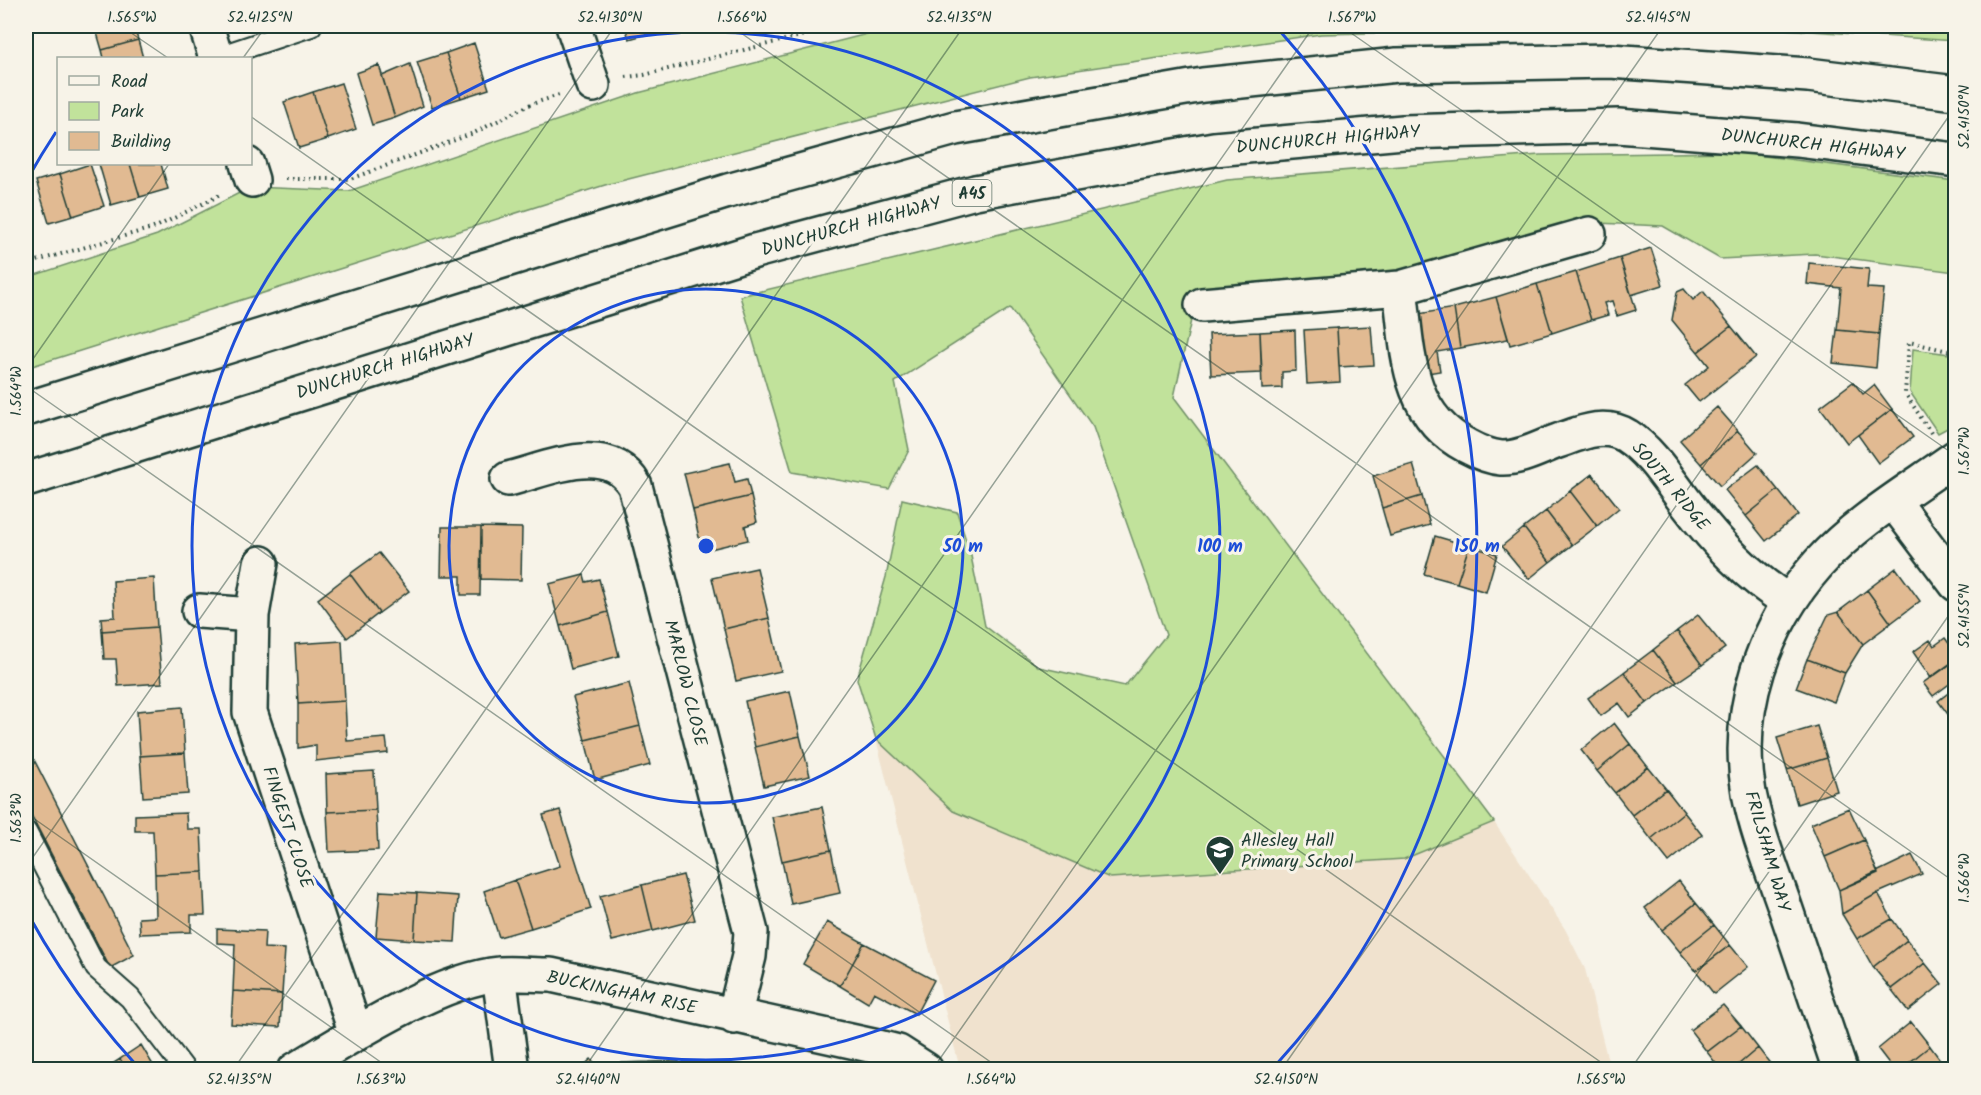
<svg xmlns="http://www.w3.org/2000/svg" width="1981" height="1095" font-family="Kalam,sans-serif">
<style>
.built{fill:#f0e2ce}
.green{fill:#c1e29b;stroke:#709068;stroke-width:1.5}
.building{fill:#e1ba92;stroke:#1f3d34;stroke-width:1.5}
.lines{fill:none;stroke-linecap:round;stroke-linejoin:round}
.lane-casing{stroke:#1f3d34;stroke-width:24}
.street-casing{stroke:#1f3d34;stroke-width:38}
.highway-casing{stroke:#1f3d34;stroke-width:38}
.path{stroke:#1f3d34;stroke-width:4;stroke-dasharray:1.5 4.5;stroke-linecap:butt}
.lane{stroke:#f7f3e8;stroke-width:20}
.street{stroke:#f7f3e8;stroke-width:33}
.highway{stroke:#f7f3e8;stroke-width:33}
.ticks{fill:none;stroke:#1f3d34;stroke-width:1.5;stroke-opacity:0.45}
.ring{fill:none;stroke:#1d4ed8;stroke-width:3}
.labels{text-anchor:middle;stroke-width:6;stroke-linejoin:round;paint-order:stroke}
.shield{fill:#f7f3e8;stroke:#60746a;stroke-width:1.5}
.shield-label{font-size:16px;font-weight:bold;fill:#1f3d34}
.street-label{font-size:18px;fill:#1f3d34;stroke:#f7f3e8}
.poi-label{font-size:18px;fill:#1f3d34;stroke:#f7f3e8;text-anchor:start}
.centre{fill:#1d4ed8;stroke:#f7f3e8;stroke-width:3}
.ring-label{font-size:18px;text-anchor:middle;font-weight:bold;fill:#1d4ed8;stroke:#f7f3e8;stroke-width:6;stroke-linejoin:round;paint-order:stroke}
.neatline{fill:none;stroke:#1f3d34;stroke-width:2}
.ticks-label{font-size:15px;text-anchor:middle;fill:#1f3d34}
</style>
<rect width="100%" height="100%" fill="#f7f3e8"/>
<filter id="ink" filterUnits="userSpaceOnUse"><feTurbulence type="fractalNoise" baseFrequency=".0167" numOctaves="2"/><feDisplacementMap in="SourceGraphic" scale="12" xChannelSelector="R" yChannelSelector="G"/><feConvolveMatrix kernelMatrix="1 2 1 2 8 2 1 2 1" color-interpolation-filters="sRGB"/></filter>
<g filter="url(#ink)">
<path class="built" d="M 876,739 L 1494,822 L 1565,929 L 1585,969 L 1610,1069 L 960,1069 Z"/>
<path class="green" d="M 898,26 L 1692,26 L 1321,34 L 1030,77 L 605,185 L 26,368 L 26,278 L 157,235 L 251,187 L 349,191 L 638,93 Z
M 1739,26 L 1955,26 L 1955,41 Z
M 1734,152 L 1955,181 L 1955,272 L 1815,254 L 1720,259 L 1663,226 L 1597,223 L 1432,266 L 1212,291 L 1195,302 L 1174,397 L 1494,822 L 1404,859 L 1110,878 L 953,811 L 876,739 L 857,679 L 886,577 L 902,499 L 957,512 L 971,556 L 985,626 L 1039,667 L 1125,686 L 1166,635 L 1093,427 L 1010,308 L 895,382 L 909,450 L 889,489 L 792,472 L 740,296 L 1227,180 L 1540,155 Z
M 1913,349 L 1949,354 L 1955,368 L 1955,424 L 1938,433 L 1910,392 Z"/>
<path class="building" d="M 95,26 L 134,26 L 138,40 L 102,50 Z
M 625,26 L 656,26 L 658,31 L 629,39 Z
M 656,26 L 679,26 L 658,31 Z
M 138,40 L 143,58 L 104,58 L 102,50 Z
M 474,43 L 489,89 L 461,98 L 446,53 Z
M 446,53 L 461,98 L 432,107 L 417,62 Z
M 410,64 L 423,106 L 395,118 L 382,76 Z
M 379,65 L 395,118 L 372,125 L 356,73 Z
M 341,83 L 356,129 L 328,139 L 313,92 Z
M 313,92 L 328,139 L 299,148 L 284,102 Z
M 90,164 L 104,206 L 73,216 L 60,174 Z
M 99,164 L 130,164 L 140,197 L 111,205 Z
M 130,164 L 161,164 L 168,189 L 140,197 Z
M 60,174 L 73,216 L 49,223 L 36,181 Z
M 26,193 L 34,222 L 26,224 Z
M 1651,248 L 1663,285 L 1631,295 L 1620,258 Z
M 1620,258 L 1636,310 L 1617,316 L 1612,301 L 1604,303 L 1608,315 L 1591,320 L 1576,272 Z
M 1809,263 L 1869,269 L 1867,288 L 1884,289 L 1879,334 L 1837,330 L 1841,288 L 1807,284 Z
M 1576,272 L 1591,320 L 1552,333 L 1537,284 Z
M 1537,284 L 1552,333 L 1510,345 L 1496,297 Z
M 1684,289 L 1693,300 L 1703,291 L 1731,326 L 1698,352 L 1672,320 L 1677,292 Z
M 1496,297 L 1508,339 L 1460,348 L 1454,308 Z
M 1454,308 L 1460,348 L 1437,352 L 1440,371 L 1422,374 L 1412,315 Z
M 1371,326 L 1374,365 L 1339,367 L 1337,328 Z
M 1731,326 L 1756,357 L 1699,402 L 1685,385 L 1709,366 L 1698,352 Z
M 1337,328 L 1340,382 L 1307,384 L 1304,330 Z
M 1295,330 L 1296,371 L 1282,372 L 1282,388 L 1262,389 L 1260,332 Z
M 1837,330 L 1879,334 L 1876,368 L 1833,363 Z
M 1260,332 L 1262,373 L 1211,375 L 1209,334 Z
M 1853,382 L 1863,394 L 1874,385 L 1892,409 L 1847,443 L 1820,407 Z
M 1717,407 L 1738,431 L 1701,464 L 1680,440 Z
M 1892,409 L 1913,437 L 1878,463 L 1858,435 Z
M 1738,431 L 1757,453 L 1720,486 L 1701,464 Z
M 730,463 L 735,482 L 747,479 L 751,496 L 693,510 L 684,473 Z
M 1413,464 L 1422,496 L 1382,508 L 1373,476 Z
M 1758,465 L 1778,490 L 1746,516 L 1725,490 Z
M 1592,474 L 1619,508 L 1597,526 L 1570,491 Z
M 1778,490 L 1798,515 L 1766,541 L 1746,516 Z
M 1570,491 L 1597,526 L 1572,545 L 1546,511 Z
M 751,496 L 757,522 L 745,526 L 748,540 L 702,551 L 693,510 Z
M 1422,496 L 1430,525 L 1390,536 L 1382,508 Z
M 1546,511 L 1572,545 L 1550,562 L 1524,528 Z
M 442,527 L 481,527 L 480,595 L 461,595 L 461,576 L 441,576 Z
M 481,527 L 522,528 L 521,580 L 481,579 Z
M 1524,528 L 1550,562 L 1529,579 L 1502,546 Z
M 1435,536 L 1469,546 L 1457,583 L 1424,574 Z
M 1469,546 L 1497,554 L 1486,592 L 1457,583 Z
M 379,553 L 409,591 L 379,613 L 350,574 Z
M 757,568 L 769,618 L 724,629 L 712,578 Z
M 1896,568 L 1920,601 L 1891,623 L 1867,590 Z
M 350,574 L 379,613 L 347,638 L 318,599 Z
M 584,575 L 586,582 L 599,579 L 608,612 L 560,626 L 549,584 Z
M 154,578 L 157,627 L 102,631 L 101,618 L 115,617 L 113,581 Z
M 1867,590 L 1891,623 L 1863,644 L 1838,612 Z
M 608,612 L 619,656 L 571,669 L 560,626 Z
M 1838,612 L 1863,644 L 1845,673 L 1807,659 L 1828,615 Z
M 1698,615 L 1725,648 L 1702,665 L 1677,631 Z
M 769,618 L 781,671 L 736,681 L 724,629 Z
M 157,627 L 162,683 L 118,686 L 116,659 L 104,659 L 102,631 Z
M 1677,631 L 1702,665 L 1677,682 L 1653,650 Z
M 1945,638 L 1956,653 L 1956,660 L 1931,678 L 1913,652 L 1930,640 L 1934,646 Z
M 342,641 L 345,701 L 298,704 L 295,644 Z
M 1653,650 L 1677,682 L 1647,703 L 1624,672 Z
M 1807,659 L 1845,673 L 1834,702 L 1796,688 Z
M 1951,663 L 1956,669 L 1956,679 L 1933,696 L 1923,683 Z
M 1624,672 L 1647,703 L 1629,717 L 1619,703 L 1601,716 L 1588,698 Z
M 629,683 L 640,726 L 585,740 L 573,697 Z
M 1956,687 L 1956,725 L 1938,701 Z
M 790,691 L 800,736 L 755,747 L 745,701 Z
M 345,701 L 347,741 L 386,738 L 388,753 L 316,761 L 316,745 L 298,748 L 298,704 Z
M 182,707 L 185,753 L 140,756 L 137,711 Z
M 1614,723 L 1630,744 L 1597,771 L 1581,750 Z
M 640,726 L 650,765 L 595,780 L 585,740 Z
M 1817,726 L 1827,758 L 1787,770 L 1777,738 Z
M 800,736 L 810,776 L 764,786 L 755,747 Z
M 26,744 L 134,955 L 110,968 L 26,805 Z
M 1630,744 L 1648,767 L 1615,793 L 1597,771 Z
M 185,753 L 188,794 L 143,797 L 140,756 Z
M 1827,758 L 1837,791 L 1797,804 L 1787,770 Z
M 1648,767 L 1666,789 L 1632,815 L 1615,793 Z
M 374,771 L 376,810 L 327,812 L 326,774 Z
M 1666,789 L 1684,812 L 1651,839 L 1632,815 Z
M 822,807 L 831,850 L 782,861 L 772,817 Z
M 1849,808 L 1864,840 L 1825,857 L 1811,824 Z
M 376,810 L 378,850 L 329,852 L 327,812 Z
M 560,810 L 591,909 L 531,928 L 515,880 L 560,866 L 543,815 Z
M 1684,812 L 1702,835 L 1669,862 L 1651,839 Z
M 186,813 L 187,829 L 201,829 L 203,872 L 155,874 L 153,831 L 135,831 L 135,815 Z
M 1864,840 L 1878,873 L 1839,890 L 1825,857 Z
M 831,850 L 840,893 L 791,904 L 782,861 Z
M 1912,855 L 1922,874 L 1878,893 L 1842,914 L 1839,890 Z
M 203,872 L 205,915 L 191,915 L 191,932 L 140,934 L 139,918 L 156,917 L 155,874 Z
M 683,875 L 695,920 L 653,931 L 642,885 Z
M 515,880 L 531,928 L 499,937 L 484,891 Z
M 1679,881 L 1696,903 L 1662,930 L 1645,908 Z
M 642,885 L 653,931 L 612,941 L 600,896 Z
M 380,891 L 417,893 L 414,940 L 376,937 Z
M 417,893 L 458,896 L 455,942 L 414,940 Z
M 1878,893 L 1892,919 L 1857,939 L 1842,914 Z
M 1696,903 L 1714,925 L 1680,952 L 1662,930 Z
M 1892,919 L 1907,940 L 1873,967 L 1857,939 Z
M 827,922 L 864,943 L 840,986 L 803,964 Z
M 1714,925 L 1730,945 L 1696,971 L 1680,952 Z
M 217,929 L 265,931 L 264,948 L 285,949 L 282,994 L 233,991 L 235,944 L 217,943 Z
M 1907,940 L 1925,963 L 1891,989 L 1873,967 Z
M 864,943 L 934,980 L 916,1014 L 874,992 L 868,1003 L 840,986 Z
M 1730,945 L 1748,967 L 1714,994 L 1696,971 Z
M 1925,963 L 1942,984 L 1908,1011 L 1891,989 Z
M 233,991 L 282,994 L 280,1027 L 231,1024 Z
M 1723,1005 L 1741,1026 L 1707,1052 L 1690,1030 Z
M 1911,1022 L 1930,1046 L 1900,1070 L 1894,1070 L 1878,1049 Z
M 1741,1026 L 1758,1048 L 1732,1070 L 1721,1070 L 1707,1052 Z
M 141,1045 L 156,1070 L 127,1070 L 120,1059 Z
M 1930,1046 L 1947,1069 L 1900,1070 Z
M 1758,1048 L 1775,1070 L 1732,1070 Z
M 120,1059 L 127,1070 L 103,1070 Z
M 591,1059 L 599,1068 L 579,1070 Z
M 679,1061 L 679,1070 L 650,1070 L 650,1062 Z
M 650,1062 L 650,1070 L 620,1070 L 620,1063 Z"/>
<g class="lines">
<g class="lane-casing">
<path id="lane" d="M 215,58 L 311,26
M 26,832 L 96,968 L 130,998 L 185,1070"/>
</g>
<g class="street-casing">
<path id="street" d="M 206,26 L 216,58
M 573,26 L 593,85
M 247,164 L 252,180
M 1400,288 L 1589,234
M 1202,305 L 1400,288 C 1408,348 1405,414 1467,446 C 1478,452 1489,457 1501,458 C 1520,459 1541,447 1558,441 C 1581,433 1604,422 1627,436 C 1652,452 1669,481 1687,504 C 1716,542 1747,576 1788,601
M 508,479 C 549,469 609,440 635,486 L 751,932 L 749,956 L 734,1017
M 1894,502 L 1956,584
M 261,563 L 252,615 L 250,712 L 356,1034
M 199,611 L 252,615
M 499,975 L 512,1070
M 295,1070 C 348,1038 440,979 500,974 C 517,973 534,975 551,975 L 878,1047 L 898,1052 L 926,1070
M 1840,1070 C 1822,1016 1804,963 1786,910 C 1773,872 1757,833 1749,793 C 1734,710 1764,625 1819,563 C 1857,521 1910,490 1956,457"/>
</g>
<g class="highway-casing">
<path id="highway" d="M 26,409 L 728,191 L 955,128 L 1203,85 L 1397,65 L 1610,61 L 1808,75 L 1956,93
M 26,480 L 755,251 L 975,192 L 1214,149 L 1403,132 L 1618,126 L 1797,140 L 1956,160"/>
</g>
<path class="path" d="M 626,77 L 644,75 L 840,26
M 286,179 L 350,179 L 474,133 L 529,105 L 562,94
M 26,264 L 156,227 L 222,194
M 1931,433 L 1905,393 L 1909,342 L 1953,352 L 1956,358"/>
<use href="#lane" class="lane"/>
<use href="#street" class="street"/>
<use href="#highway" class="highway"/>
</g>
</g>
<path class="ticks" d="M 121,26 L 168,58M 731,26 L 1956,883M 1341,26 L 1956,456M 1951,26 L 1956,29M 243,58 L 266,26M 250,116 L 1612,1070M 26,369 L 169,164M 26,386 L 1002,1070M 26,813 L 392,1070M 26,867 L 615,26M 233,1070 L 964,26M 583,1070 L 1314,26M 932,1070 L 1663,26M 1281,1070 L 1956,106M 1630,1070 L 1956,605"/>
<g class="ring">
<circle cx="706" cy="546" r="257"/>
<circle cx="706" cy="546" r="514"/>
<path d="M138 1067A771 771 0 0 1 28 914M28 178A771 771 0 0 1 56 132M1279 30A771 771 0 0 1 1274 1067"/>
</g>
<defs>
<g id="school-pin" transform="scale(1.5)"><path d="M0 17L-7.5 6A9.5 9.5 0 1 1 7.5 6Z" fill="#1f3d34" stroke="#f7f3e8"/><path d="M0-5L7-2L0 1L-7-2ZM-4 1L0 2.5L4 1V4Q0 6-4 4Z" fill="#fff"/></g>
</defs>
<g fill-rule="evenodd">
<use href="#school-pin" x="1220" y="850"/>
</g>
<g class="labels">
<rect class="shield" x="952.5" y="180" width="39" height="26" rx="4.5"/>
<g class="shield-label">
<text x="972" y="199">A45</text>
</g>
<g class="street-label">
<text transform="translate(1328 139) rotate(-5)" y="6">DUNCHURCH HIGHWAY</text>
<text transform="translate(1813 144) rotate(6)" y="6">DUNCHURCH HIGHWAY</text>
<text transform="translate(851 226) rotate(-15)" y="6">DUNCHURCH HIGHWAY</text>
<text transform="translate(385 366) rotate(-17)" y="6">DUNCHURCH HIGHWAY</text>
<text transform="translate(1671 486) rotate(50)" y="6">SOUTH RIDGE</text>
<text transform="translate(686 683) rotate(76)" y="6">MARLOW CLOSE</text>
<text transform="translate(288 827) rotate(72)" y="6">FINGEST CLOSE</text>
<text transform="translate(1768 851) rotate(74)" y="6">FRILSHAM WAY</text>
<text transform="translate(622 992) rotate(12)" y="6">BUCKINGHAM RISE</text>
</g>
<g class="poi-label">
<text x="1241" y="846">Allesley Hall<tspan x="1241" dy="21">Primary School</tspan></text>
</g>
</g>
<circle cx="706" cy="546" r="9" class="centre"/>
<g class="ring-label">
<text x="963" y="552">50 m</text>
<text x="1220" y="552">100 m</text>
<text x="1477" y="552">150 m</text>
</g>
<rect width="1981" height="1095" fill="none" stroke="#f7f3e8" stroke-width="66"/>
<rect x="57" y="57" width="195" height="108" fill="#f7f3e8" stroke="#a1aaa0" stroke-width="1.5"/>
<rect x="69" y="76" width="30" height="9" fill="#f7f3e8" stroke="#a1aaa0" stroke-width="1.5"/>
<text x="111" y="87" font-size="18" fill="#1f3d34">Road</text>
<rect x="69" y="102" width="30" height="18" fill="#c1e29b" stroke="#a1aaa0" stroke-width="1.5"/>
<text x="111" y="117" font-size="18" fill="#1f3d34">Park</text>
<rect x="69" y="132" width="30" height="18" fill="#e1ba92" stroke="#a1aaa0" stroke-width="1.5"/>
<text x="111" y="147" font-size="18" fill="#1f3d34">Building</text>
<rect x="33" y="33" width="1915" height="1029" class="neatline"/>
<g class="ticks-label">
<text x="132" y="22">1.565°W</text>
<text x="260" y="22">52.4125°N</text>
<text x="610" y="22">52.4130°N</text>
<text x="742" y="22">1.566°W</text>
<text x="959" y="22">52.4135°N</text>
<text x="1352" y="22">1.567°W</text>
<text x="1658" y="22">52.4145°N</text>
<text transform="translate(1964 117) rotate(-90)" y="5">52.4150°N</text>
<text transform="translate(16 391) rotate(-90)" y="5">1.564°W</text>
<text transform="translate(1964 451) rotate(-90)" y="5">1.567°W</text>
<text transform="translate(1964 616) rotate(-90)" y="5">52.4155°N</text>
<text transform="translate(16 818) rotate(-90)" y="5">1.563°W</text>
<text transform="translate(1964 878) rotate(-90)" y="5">1.566°W</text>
<text x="239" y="1084">52.4135°N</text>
<text x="381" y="1084">1.563°W</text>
<text x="588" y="1084">52.4140°N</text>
<text x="991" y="1084">1.564°W</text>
<text x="1286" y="1084">52.4150°N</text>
<text x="1601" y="1084">1.565°W</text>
</g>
</svg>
